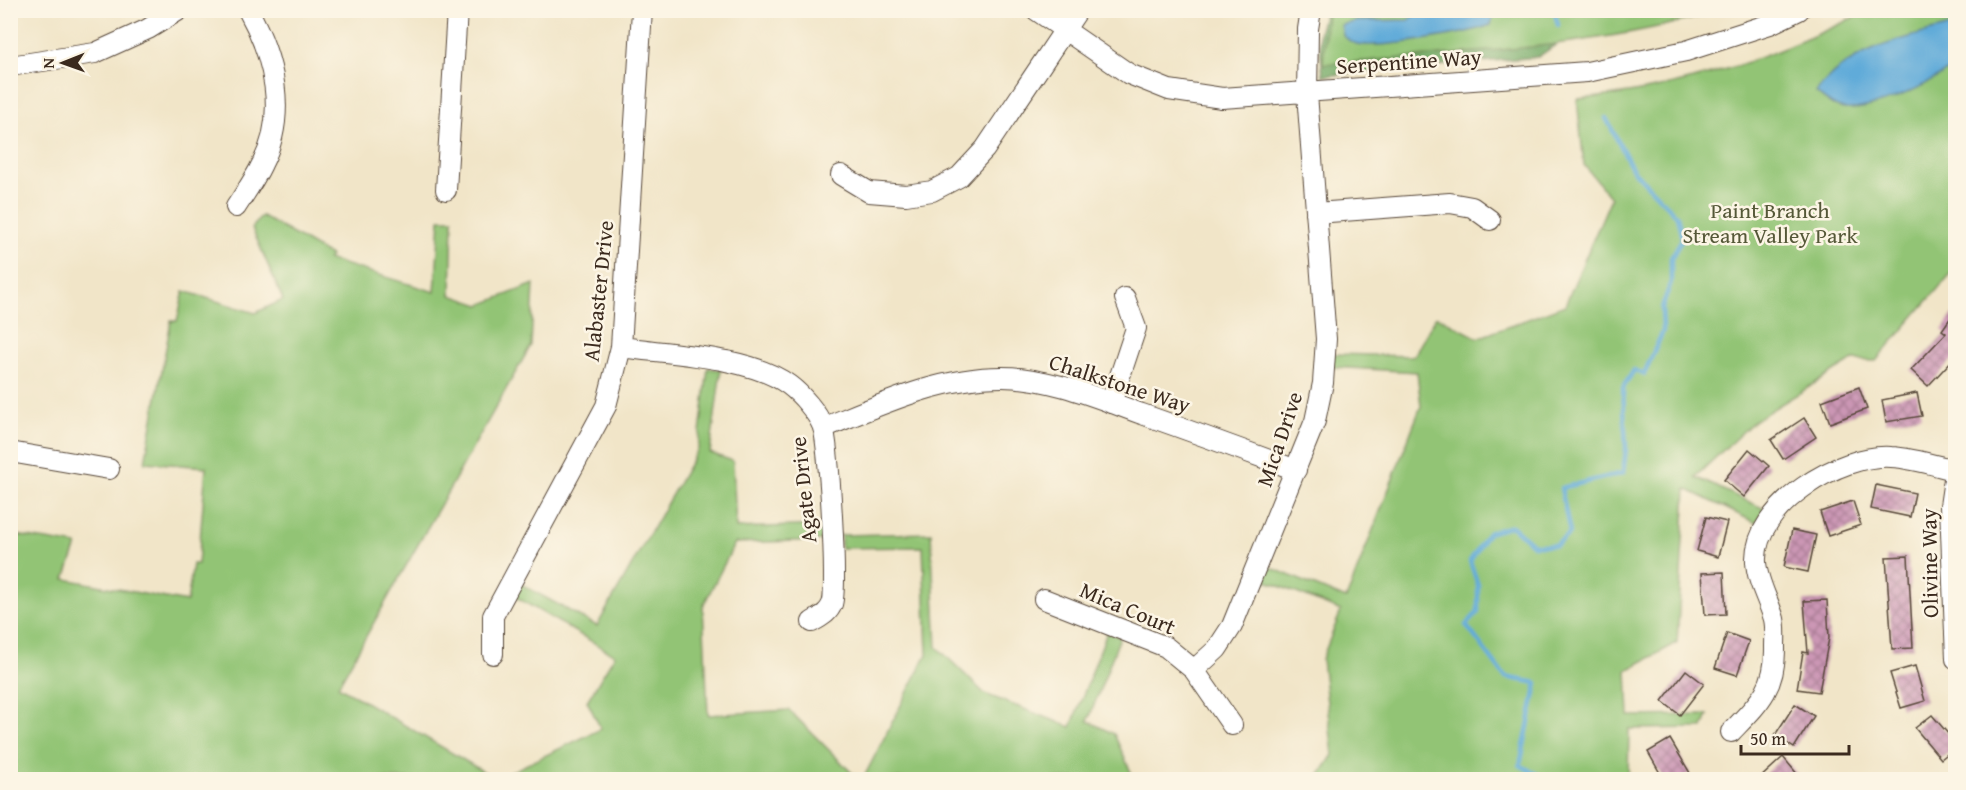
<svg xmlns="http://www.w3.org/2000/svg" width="1966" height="790" font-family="'Gentium Book Plus',serif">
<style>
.forest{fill:url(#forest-crowns);stroke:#586a42;stroke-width:1.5}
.park{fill:#92c475;stroke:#66774a;stroke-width:1.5}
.water{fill:#61abd9;stroke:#4e6a7c;stroke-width:1.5}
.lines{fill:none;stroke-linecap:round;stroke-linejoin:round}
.stream{stroke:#61abd9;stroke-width:4.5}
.building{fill:url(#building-cross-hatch)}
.minor-casing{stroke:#564638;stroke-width:22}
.minor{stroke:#fff;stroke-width:20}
.labels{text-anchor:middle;stroke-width:5;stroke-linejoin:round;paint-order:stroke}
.street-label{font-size:22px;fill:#3b2a1e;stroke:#fcf5e5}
.park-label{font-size:22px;fill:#555838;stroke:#fcf5e5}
</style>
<defs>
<pattern id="forest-crowns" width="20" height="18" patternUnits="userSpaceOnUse" patternTransform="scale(1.5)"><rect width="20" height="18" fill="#75aa66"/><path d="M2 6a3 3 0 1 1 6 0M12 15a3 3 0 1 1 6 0" fill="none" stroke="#618b53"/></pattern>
<pattern id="building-cross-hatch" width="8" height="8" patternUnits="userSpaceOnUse" patternTransform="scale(1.5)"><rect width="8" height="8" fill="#cc97b5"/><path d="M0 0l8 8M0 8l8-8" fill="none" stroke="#a77b93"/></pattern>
</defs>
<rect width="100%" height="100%" fill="#fcf5e5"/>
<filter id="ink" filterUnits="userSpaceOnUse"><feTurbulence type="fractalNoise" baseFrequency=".0167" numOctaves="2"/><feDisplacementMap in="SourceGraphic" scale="12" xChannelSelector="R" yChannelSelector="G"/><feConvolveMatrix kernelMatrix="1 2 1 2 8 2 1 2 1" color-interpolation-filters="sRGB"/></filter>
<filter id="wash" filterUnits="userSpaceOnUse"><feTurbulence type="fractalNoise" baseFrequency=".008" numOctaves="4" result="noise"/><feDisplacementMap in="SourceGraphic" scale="24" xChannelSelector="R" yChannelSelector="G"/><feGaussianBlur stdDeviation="1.35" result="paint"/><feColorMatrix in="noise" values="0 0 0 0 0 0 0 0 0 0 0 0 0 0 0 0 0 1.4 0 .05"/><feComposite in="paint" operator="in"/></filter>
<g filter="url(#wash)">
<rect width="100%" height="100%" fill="#f1e5c8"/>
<path class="forest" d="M 1325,11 L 1594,11 L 1589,22 L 1538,57 L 1323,76 L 1319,34 Z"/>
<path class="park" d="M 1701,10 L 1703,16 C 1579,50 1450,53 1323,64 L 1327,11 Z
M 1867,11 L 1955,11 L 1955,269 L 1876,361 L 1853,360 L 1755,420 L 1695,477 L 1765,509 L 1756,523 L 1686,489 L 1677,643 L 1627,670 L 1629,716 L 1708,715 L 1703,728 L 1629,729 L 1628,779 L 1317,779 L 1333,755 L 1322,659 L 1341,611 L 1262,579 L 1267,566 L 1346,599 L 1421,406 L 1417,372 L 1332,367 L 1333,354 L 1414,356 L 1436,316 L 1478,338 L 1565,305 L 1611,198 L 1584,165 L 1577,99 C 1679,92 1776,56 1867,11 Z
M 262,216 L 331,256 L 327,259 L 435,292 L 440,219 L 453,219 L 451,295 L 480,305 L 534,284 L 531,345 L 338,686 L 496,779 L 601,729 L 587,701 L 615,655 L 512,595 L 519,583 L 597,626 L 698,449 L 708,368 L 721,370 L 710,453 L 733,461 L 736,528 L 823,525 L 823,540 L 735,543 L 703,606 L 708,715 L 789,710 L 854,775 L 864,777 L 927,654 L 923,547 L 841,548 L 841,535 L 931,533 L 937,647 L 985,694 L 1071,727 L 1107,632 L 1120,637 L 1088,721 L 1114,734 L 1134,779 L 11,779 L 10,534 L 77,545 L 65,579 L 187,602 L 193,564 L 198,564 L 206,467 L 145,462 L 171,321 L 177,321 L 184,291 L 255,313 L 283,300 L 252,228 Z"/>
<path class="water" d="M 1419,11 L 1494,11 L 1491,25 C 1470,33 1374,51 1354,43 C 1350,42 1346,38 1343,35 L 1341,25 L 1358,21 L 1409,20 Z
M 1955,25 L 1955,63 C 1940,82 1864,116 1840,108 C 1832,106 1823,98 1816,93 C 1844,50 1908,37 1955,25 Z"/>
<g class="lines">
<path class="stream" d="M 1554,10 L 1558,25
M 1547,780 L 1520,765 L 1537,683 L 1505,677 L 1466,625 L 1478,612 L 1478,585 L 1470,561 L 1488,533 L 1512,526 L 1533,545 L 1556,545 L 1570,533 L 1561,488 L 1623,473 L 1626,449 L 1623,388 L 1634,370 L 1644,374 L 1663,331 L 1662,308 L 1671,282 L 1671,258 L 1682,239 L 1677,216 L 1633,170 L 1606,118"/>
</g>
<g id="blocks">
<path class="building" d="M 1956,310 L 1956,356 L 1928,386 L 1911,370 L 1946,333 L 1942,330 Z
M 1859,387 L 1867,409 L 1830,423 L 1822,401 Z
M 1917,393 L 1922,416 L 1886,422 L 1882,400 Z
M 1804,418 L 1816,437 L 1783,459 L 1771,440 Z
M 1749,449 L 1769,466 L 1744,497 L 1724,480 Z
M 1876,485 L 1915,493 L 1910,517 L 1871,509 Z
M 1853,501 L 1861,525 L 1828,536 L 1820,512 Z
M 1706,517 L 1727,522 L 1718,557 L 1697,551 Z
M 1792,530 L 1816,535 L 1808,572 L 1784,567 Z
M 1908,556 L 1913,648 L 1892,649 L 1886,557 Z
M 1724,572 L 1726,614 L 1705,615 L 1702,573 Z
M 1827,600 L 1829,638 L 1819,692 L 1797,689 L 1803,652 L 1808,653 L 1804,601 Z
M 1727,633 L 1749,641 L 1737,675 L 1715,668 Z
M 1915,666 L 1925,701 L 1901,708 L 1890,673 Z
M 1686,670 L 1704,684 L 1680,715 L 1662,701 Z
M 1795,704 L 1814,716 L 1794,748 L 1775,735 Z
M 1932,715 L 1956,743 L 1956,747 L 1941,759 L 1915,728 Z
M 1670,739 L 1690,773 L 1679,780 L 1664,780 L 1648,752 Z
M 1783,757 L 1798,775 L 1792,780 L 1758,780 Z"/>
</g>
</g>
<g filter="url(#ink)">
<use href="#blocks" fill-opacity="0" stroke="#564638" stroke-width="1.5"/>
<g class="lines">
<g class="minor-casing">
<path id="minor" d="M 1036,10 L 1129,74 L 1169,90 L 1222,98 L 1587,72 L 1686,51 L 1770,24 L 1799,10
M 10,66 L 95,53 L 148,29 L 179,10
M 841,175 L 869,192 L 906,195 L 932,191 L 959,177 L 985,149 L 1078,10
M 446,190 L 457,10
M 236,207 C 245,193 255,179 262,164 C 288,114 274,57 248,10
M 1316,213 L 1450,203 L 1472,207 L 1490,220
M 621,347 C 669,354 750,356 789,385 C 801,394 817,412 823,427 C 829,445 838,589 832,604 C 828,614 820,617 812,622
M 1111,403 L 1136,328 L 1125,298
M 823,428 C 880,405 939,377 1002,377 C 1049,377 1098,398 1142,414 C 1193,432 1245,451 1296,470
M 10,452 L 109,469
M 1956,466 L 1950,506 L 1956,659
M 1044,599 L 1166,647 L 1194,670 L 1232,725
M 493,654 L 493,616 L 606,406 L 621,347 L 642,10
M 1194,670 L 1217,649 L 1232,626 L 1315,421 L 1323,383 L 1326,339 L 1307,94 L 1308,29 L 1311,10
M 1731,732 C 1758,704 1776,689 1775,647 C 1775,638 1776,628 1774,619 C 1769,601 1757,581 1756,562 C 1753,506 1841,453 1891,457 C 1912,458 1934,465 1954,470"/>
</g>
<use href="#minor" class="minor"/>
</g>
</g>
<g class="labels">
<g class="street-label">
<text transform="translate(1409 61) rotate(-4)" y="8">Serpentine Way</text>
<text transform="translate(598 291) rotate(-84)" y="8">Alabaster Drive</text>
<text transform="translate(1120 383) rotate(18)" y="8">Chalkstone Way</text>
<text transform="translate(1279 439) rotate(-71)" y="8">Mica Drive</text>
<text transform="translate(803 490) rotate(-96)" y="8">Agate Drive</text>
<text transform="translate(1929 563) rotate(-91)" y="8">Olivine Way</text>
<text transform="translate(1128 608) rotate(23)" y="8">Mica Court</text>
</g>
<g class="park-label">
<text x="1770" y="218">Paint Branch<tspan x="1770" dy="25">Stream Valley Park</tspan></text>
</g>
</g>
<rect width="1966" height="790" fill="none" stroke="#fcf5e5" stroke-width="36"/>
<g transform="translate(63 63) rotate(269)" stroke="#fcf5e5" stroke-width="4.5" paint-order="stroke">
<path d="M0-4.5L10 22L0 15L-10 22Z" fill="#3b2a1e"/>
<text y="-9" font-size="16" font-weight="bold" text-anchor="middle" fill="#3b2a1e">N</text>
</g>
<path d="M1741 745v9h108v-9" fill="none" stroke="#3b2a1e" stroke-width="3"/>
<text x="1750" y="745" font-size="18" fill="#3b2a1e" stroke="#fcf5e5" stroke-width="4.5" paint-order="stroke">50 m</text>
</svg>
